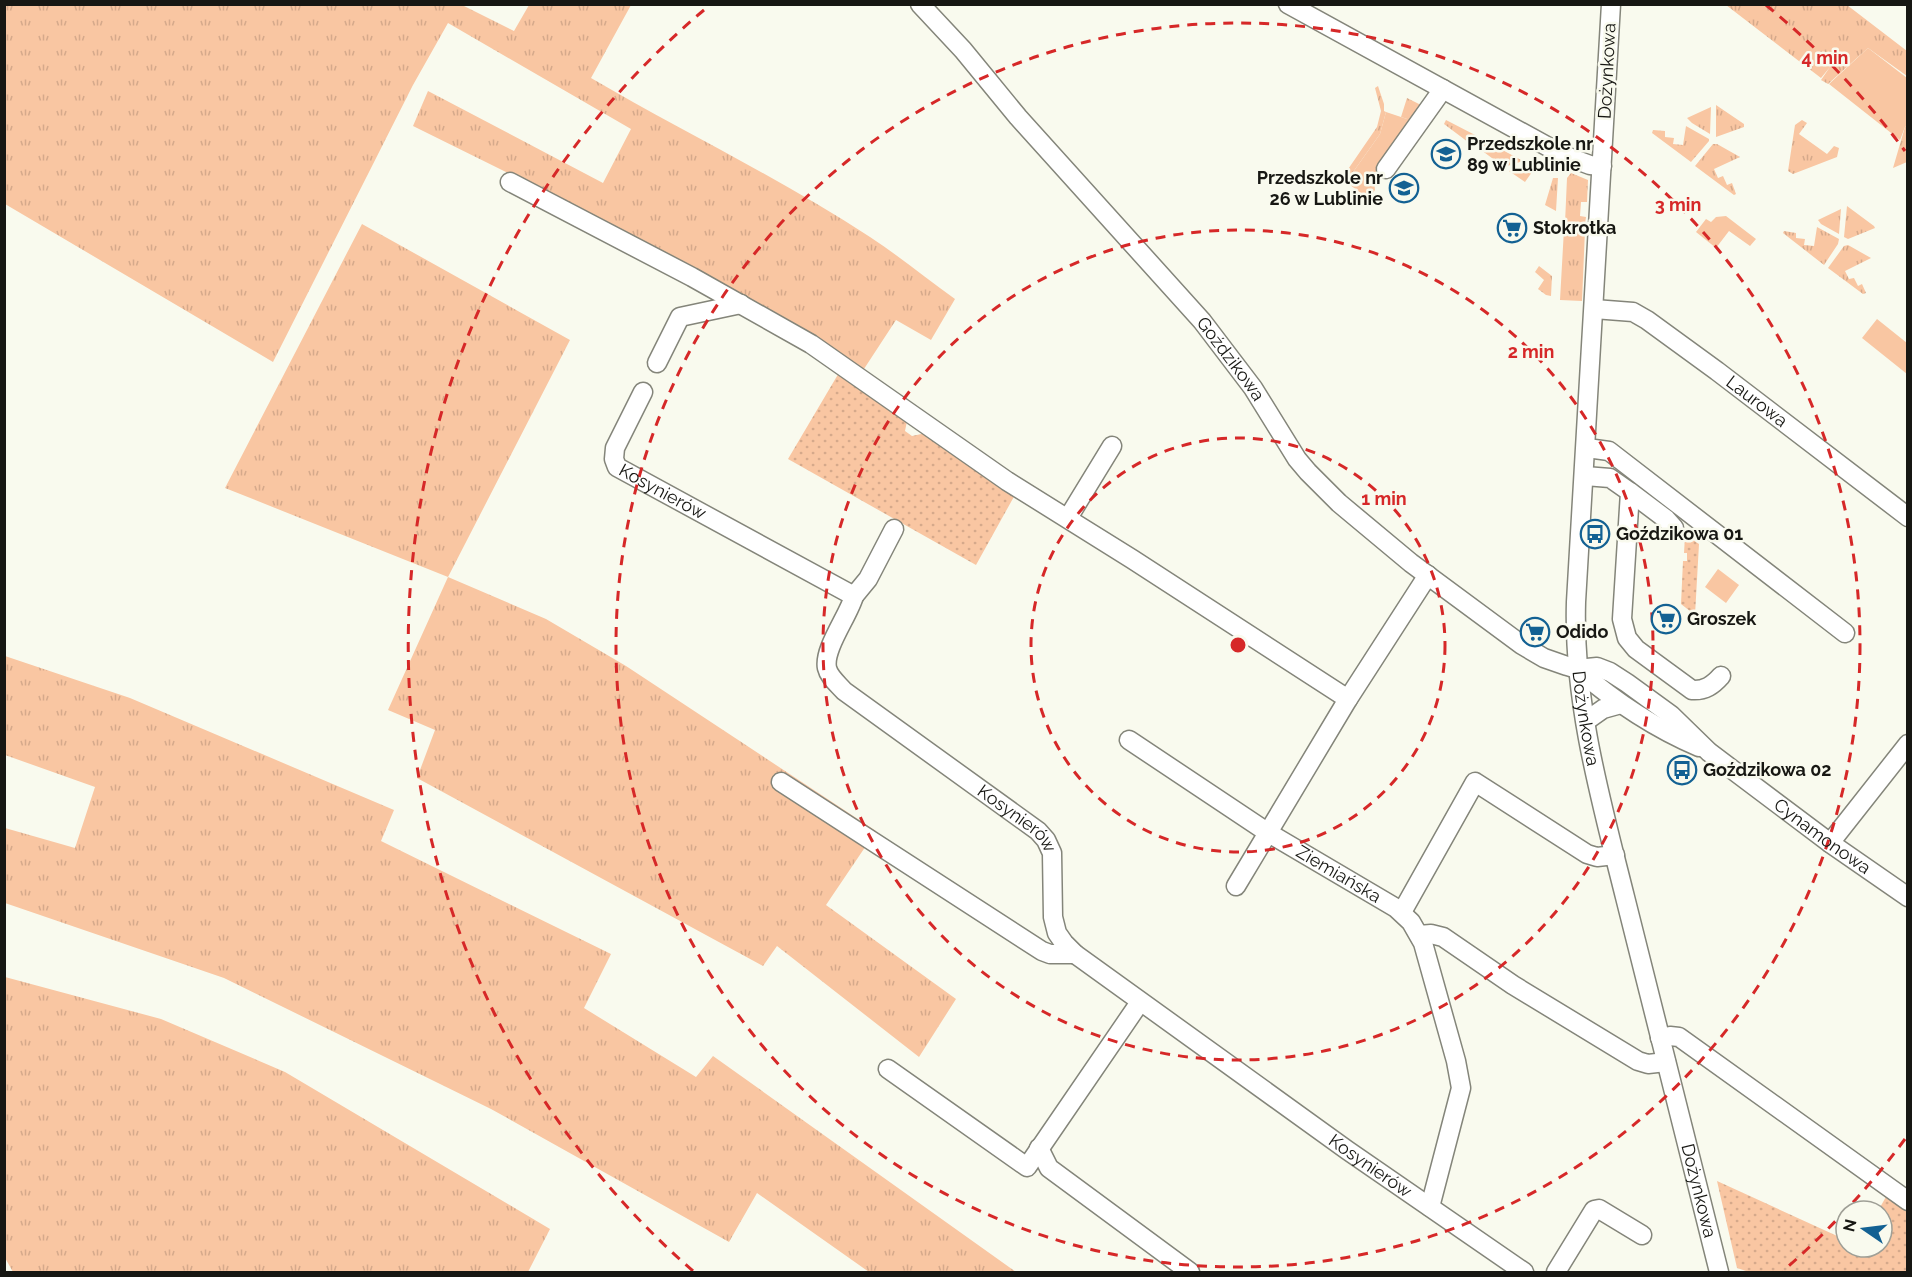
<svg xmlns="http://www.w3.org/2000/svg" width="1912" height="1277" font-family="Raleway,sans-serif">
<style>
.grass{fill:url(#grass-tufts)}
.park{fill:#f9c6a2}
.garden{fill:url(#garden-dots)}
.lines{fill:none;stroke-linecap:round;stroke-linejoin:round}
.minor-casing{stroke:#84857a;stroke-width:21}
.minor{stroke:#fff;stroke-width:18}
.ring{fill:none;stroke:#d62828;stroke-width:3;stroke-dasharray:10 8}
.labels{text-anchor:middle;stroke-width:5;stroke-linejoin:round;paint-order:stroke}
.street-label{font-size:18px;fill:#171713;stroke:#f9faee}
.poi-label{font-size:18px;font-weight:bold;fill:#171713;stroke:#f9faee;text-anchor:start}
.centre{fill:#d62828;stroke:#f9faee;stroke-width:3}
.ring-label{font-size:18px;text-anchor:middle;font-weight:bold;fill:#d62828;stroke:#f9faee;stroke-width:5;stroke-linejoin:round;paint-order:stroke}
</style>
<defs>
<pattern id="grass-tufts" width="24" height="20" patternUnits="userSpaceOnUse" patternTransform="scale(1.5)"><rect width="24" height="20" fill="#f9c6a2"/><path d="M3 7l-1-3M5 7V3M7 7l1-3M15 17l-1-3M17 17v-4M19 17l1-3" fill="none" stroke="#d5a98b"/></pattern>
<pattern id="garden-dots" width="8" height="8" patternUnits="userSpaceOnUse" patternTransform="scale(1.5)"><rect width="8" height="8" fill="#f9c6a2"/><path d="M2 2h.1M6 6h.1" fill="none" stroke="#d5a98b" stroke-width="1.8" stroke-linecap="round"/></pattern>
</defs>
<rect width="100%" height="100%" fill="#f9faee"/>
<path class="grass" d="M 5,5 L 462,5 L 514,31 L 529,5 L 631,5 L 591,78 C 683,132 780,178 870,237 C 899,256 927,279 955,299 L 931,340 L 896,320 L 862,372 L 722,283 L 613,225 L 413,126 L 428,91 L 603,183 L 631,129 L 448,23 L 413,85 L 273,362 L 5,204 Z
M 1726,5 L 1847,5 L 1907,51 L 1907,76 L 1868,48 L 1828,84 L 1821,80 L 1830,67 L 1821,78 Z
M 1378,86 L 1384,104 L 1384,111 L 1386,112 L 1380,134 L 1346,182 L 1342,178 L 1377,127 L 1381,111 L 1375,88 Z
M 1407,98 L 1423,106 L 1379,173 L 1381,160 L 1407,119 L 1401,117 Z
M 1716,105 L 1744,124 L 1744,127 L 1716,137 Z
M 1711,107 L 1710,134 L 1692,123 L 1687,118 Z
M 1446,120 L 1477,136 L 1472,145 L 1444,124 Z
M 1802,120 L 1807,123 L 1799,134 L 1827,154 L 1834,146 L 1839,148 L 1837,157 L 1793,174 L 1788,171 L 1795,125 Z
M 1686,126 L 1709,139 L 1709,141 L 1691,162 L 1652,133 L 1653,130 L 1665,131 L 1665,137 L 1674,138 L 1673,144 L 1683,145 Z
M 1907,126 L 1907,162 L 1893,168 L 1905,127 Z
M 1482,139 L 1523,161 L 1504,167 L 1477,147 Z
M 1713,144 L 1717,144 L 1740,157 L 1714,169 L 1718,178 L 1723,176 L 1727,185 L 1732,183 L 1736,194 L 1734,195 L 1695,166 Z
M 1539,162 L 1525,182 L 1509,171 Z
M 1571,173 L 1588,180 L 1587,202 L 1581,202 L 1580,216 L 1586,217 L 1585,224 L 1565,223 L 1567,178 Z
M 1553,178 L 1558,178 L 1556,211 L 1545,205 Z
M 1847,206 L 1874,226 L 1875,228 L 1848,239 L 1844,237 Z
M 1841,209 L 1839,234 L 1821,224 L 1818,220 Z
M 362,224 L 570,340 L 448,577 L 546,619 L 626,666 L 876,831 L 826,905 L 956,999 L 919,1057 L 777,946 L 763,966 L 417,778 L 435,730 L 388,710 L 448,577 L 225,488 Z
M 1817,227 L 1839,239 L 1838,244 L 1824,265 L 1783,233 L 1784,231 L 1796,233 L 1796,238 L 1805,239 L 1804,245 L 1814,246 Z
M 1564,229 L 1585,230 L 1582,301 L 1560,300 Z
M 1848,245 L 1871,258 L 1845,271 L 1849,279 L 1854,278 L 1858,286 L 1862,284 L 1866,293 L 1863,294 L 1828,268 L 1844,246 Z
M 1539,266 L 1552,276 L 1551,296 L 1546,295 L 1538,289 L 1544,280 L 1535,272 Z
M 5,656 L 130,698 L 394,810 L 381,841 L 611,954 L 584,1008 L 696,1077 L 713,1056 L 1016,1272 L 869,1272 L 757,1193 L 729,1242 L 491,1109 L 224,978 L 5,903 L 5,828 L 75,848 L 95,787 L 5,755 Z
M 5,977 L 161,1019 L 285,1072 L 550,1229 L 528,1272 L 13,1272 L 4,1256 Z"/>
<path class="park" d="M 1868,48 L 1907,78 L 1907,126 L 1905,127 L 1900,140 L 1829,84 Z
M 1386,112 L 1407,119 L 1407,124 L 1381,160 L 1379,173 L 1374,180 L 1375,190 L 1369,199 L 1346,182 L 1380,134 Z
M 1726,216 L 1756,239 L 1750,246 L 1729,231 L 1716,248 L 1696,232 L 1706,219 L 1711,222 L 1716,217 Z
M 1877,319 L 1907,343 L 1907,374 L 1862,338 Z
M 1718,569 L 1739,585 L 1726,603 L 1705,587 Z"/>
<path class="garden" d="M 840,371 L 908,416 L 905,431 L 912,436 L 926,433 L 1016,493 L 976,565 L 788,459 Z
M 1685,536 L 1689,537 L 1699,544 L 1695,615 L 1681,604 L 1683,561 L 1687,561 L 1687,553 L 1684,553 Z
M 1717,1181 L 1846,1240 L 1846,1247 L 1882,1247 L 1882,1211 L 1878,1211 L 1887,1195 L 1907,1210 L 1907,1272 L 1749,1272 L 1737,1268 Z"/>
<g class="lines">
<g class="minor-casing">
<g id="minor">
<path id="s1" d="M 920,4 L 963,50 L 1018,117 L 1202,321 L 1253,388 L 1297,459 L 1308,472 L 1339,503 L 1411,563 L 1522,645 L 1544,658 L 1567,666 L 1577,669 L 1597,667 L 1610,672 L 1627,683 L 1671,715 L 1709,752 L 1830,843 L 1908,897"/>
<path d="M 1288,4 L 1563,155 L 1590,165 L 1602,166"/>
<path id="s2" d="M 1611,4 L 1576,602 C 1573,702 1601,801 1625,897 C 1656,1023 1688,1147 1719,1272"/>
<path d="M 1386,169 L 1443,89"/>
<path d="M 510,182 L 692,277 L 811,344 L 1007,481 L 1132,559 L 1348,699"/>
<path id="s3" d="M 1594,309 L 1633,312 L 1647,320 L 1717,371 L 1908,517"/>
<path d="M 657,363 L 680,317 L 741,304"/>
<path id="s4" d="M 643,392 L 615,448 L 614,459 L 617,467 L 854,596 C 849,615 823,649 827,668 C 829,677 838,684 844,691 L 1038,831 L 1046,840 L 1052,853 L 1053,917 L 1057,933 L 1064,943 L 1075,954 L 1347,1150 L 1524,1272"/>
<path d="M 1587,448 L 1609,451 L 1845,633"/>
<path d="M 1585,476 L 1610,478 L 1630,492 L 1622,619 L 1627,638 L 1636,649 L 1692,690 C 1705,691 1713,685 1721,676"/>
<path d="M 1630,492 L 1666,519 L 1674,528"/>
<path d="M 1068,518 L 1112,446"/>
<path d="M 854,596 L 868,579 L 894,529"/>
<path d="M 1577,669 C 1614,701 1654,728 1699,747"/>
<path d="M 1586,721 L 1603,709 L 1621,704"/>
<path id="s5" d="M 1129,740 L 1267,832 L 1396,908 L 1411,922 L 1423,943 L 1456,1061 L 1461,1088 L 1430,1207"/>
<path d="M 781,782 L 1042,951 L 1050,954 L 1075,954"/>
<path d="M 1830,843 L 1908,744"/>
<path d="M 1236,886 L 1348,699 L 1428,575"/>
<path d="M 1402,912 L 1475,782 L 1587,854 L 1597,857 L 1615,855"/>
<path d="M 1419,935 L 1431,934 L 1443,937 L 1513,985 L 1638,1061 L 1648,1064 L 1666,1062"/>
<path d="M 1660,1038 L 1670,1036 L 1679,1037 L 1908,1201"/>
<path d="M 888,1069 L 1027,1167 L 1140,1002"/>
<path d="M 1039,1148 L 1049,1168 L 1190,1272"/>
<path d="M 1556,1272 L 1594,1210 L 1599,1209 L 1642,1235"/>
</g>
</g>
<use href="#minor" class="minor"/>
</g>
<g class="ring">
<circle cx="1238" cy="645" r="207"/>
<circle cx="1238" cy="645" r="415"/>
<circle cx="1238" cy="645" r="622"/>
<path d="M1905 1139A830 830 0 0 1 1783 1271M693 1271A830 830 0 0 1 710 5M1766 5A830 830 0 0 1 1905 151"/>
</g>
<defs>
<g id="school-ring" transform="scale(1.5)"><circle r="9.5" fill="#f9faee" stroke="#136193" stroke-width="1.5"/><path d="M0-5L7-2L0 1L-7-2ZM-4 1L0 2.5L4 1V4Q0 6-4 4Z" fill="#136193"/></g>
<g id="supermarket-ring" transform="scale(1.5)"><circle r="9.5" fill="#f9faee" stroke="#136193" stroke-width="1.5"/><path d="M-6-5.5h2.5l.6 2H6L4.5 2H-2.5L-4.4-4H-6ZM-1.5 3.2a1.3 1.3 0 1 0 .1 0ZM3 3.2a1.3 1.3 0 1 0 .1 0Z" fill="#136193"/></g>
<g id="bus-ring" transform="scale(1.5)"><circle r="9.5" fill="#f9faee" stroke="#136193" stroke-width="1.5"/><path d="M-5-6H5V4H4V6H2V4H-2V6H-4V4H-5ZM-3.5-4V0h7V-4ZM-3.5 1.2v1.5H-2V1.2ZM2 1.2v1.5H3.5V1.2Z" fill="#136193"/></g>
</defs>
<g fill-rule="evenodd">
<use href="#school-ring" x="1446" y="154"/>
<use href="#school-ring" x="1404" y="188"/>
<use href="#supermarket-ring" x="1512" y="228"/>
<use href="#bus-ring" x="1595" y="534"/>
<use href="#supermarket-ring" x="1666" y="619"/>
<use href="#supermarket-ring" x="1535" y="632"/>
<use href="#bus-ring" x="1682" y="770"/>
</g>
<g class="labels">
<g class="street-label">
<text transform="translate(1607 71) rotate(-87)" y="6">Dożynkowa</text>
<text dy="6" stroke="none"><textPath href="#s1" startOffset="472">Goździkowa</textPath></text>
<text dy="6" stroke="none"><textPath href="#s3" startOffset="192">Laurowa</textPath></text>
<text dy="6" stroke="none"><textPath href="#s4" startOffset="134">Kosynierów</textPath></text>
<text dy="6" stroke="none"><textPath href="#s2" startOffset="716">Dożynkowa</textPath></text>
<text dy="6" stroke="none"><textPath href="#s4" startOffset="674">Kosynierów</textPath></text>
<text dy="6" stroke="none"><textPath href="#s1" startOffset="1248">Cynamonowa</textPath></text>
<text dy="6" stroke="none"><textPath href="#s5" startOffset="249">Ziemiańska</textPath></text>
<text dy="6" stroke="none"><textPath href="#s4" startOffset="1196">Kosynierów</textPath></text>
<text dy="6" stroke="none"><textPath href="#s2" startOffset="1202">Dożynkowa</textPath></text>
</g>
<g class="poi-label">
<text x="1467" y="150">Przedszkole nr<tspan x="1467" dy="21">89 w Lublinie</tspan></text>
<text x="1383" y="184" text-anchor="end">Przedszkole nr<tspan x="1383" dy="21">26 w Lublinie</tspan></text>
<text x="1533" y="234">Stokrotka</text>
<text x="1616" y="540">Goździkowa 01</text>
<text x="1687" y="625">Groszek</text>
<text x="1556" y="638">Odido</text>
<text x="1703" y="776">Goździkowa 02</text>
</g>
</g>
<circle cx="1238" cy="645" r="9" class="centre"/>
<g class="ring-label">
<text x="1825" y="64">4 min</text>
<text x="1678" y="211">3 min</text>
<text x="1531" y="358">2 min</text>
<text x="1384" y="505">1 min</text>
</g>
<rect width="1912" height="1277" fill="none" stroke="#171713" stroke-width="12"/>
<g transform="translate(1864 1229) rotate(284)"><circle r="28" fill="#f9faee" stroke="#9f9f96" stroke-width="1.5"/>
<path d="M0-4.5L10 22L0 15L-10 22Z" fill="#136193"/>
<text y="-9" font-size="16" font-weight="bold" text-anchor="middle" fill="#171713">N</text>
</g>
</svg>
